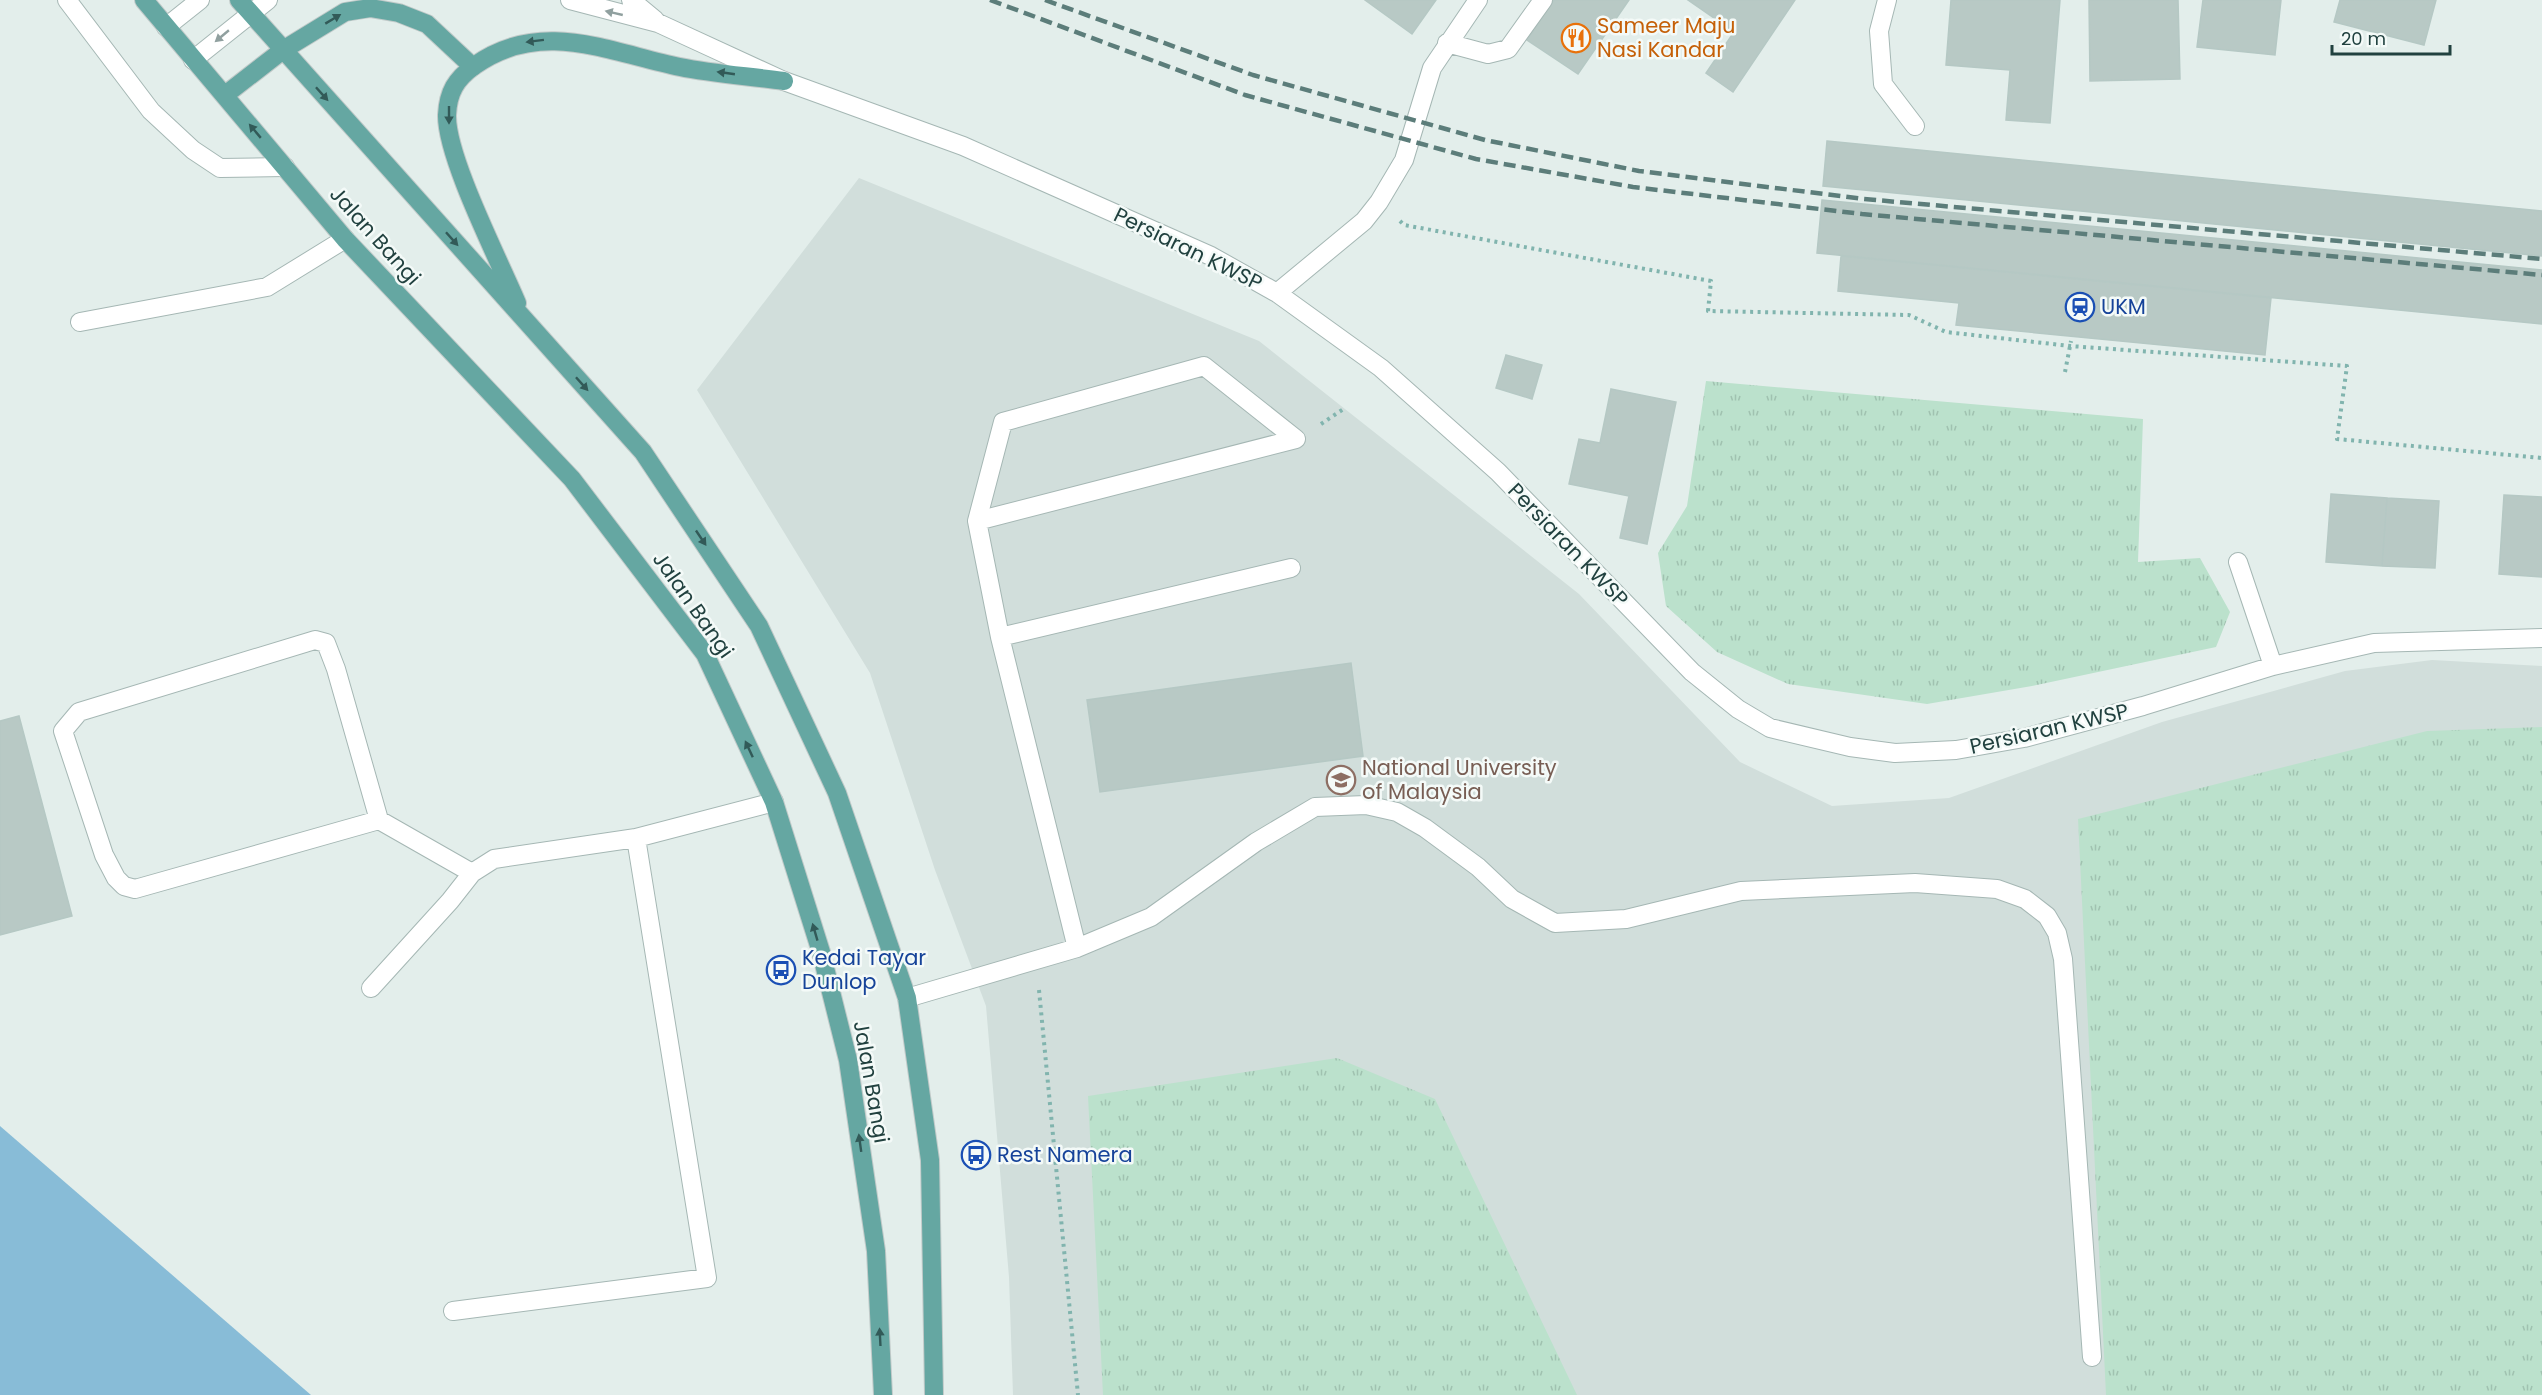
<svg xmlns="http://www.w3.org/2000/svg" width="2542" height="1395" font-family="Poppins,sans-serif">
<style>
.built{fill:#d1dedb}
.grass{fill:url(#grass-tufts)}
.water{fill:#88bcd7}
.building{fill:#b8c9c5;stroke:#b5c8c4;stroke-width:1.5}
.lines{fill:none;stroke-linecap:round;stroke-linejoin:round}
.minor-casing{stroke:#a5b7b4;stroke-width:20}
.major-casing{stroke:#c1cac9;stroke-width:20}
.path{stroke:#81b4ae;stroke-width:4;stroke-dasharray:3 4.5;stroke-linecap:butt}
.minor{stroke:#fff;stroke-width:18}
.major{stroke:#65a7a2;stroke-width:18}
.rail{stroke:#5c7d7a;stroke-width:4.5;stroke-dasharray:12 6;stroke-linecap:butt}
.oneway{fill:#90a09f}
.oneway2{fill:#325a58}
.labels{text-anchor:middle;stroke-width:5;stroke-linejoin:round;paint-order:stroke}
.food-label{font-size:21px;fill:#c56008;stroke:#f4faf8;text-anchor:start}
.street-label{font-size:21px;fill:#21413f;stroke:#f4faf8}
.transit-label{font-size:21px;fill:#164399;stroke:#f4faf8;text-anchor:start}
.education-label{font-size:21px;fill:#785e54;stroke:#f4faf8;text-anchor:start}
</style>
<defs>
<pattern id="grass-tufts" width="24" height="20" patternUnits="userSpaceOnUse" patternTransform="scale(1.5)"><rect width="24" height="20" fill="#bbe1cc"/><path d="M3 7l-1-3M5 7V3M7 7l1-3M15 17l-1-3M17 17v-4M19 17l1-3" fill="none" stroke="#a0c2b0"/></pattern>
</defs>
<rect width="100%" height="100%" fill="#e3eeeb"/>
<path class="built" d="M 859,178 L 1259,341 L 1579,594 L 1740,762 L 1832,806 L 1949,798 L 2162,722 L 2345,671 L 2432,660 L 2542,666 L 2542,1395 L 1013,1395 L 1009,1277 L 986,1006 L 935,870 L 870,673 L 697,390 Z"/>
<path class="grass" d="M 1706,381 L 2143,419 L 2138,562 L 2200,558 L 2230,612 L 2216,647 L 2032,686 L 1927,704 L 1788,684 L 1717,652 L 1666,606 L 1658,553 L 1687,506 Z
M 2542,727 L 2542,1395 L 2106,1395 L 2078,819 L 2427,731 Z
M 1337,1058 L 1435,1099 L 1577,1395 L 1103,1395 L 1088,1096 Z"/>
<path class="water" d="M 0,1126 L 311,1395 L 0,1395 Z"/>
<path class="building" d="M 1365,0 L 1436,0 L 1412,34 Z
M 1554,0 L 1629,0 L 1578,74 L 1527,40 Z
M 1688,0 L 1795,0 L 1733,92 L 1706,73 L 1734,32 Z
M 1951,0 L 2060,0 L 2050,123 L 2006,120 L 2010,70 L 1946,65 Z
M 2089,0 L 2178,0 L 2180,79 L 2090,81 Z
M 2203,0 L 2281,0 L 2275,55 L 2197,47 Z
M 2340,0 L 2436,0 L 2424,45 L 2334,22 Z
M 1827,141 L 2542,211 L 2542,256 L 1823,186 Z
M 1822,200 L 2542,270 L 2542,324 L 1817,253 Z
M 1841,256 L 2271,298 L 2265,355 L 1956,325 L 1959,303 L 1838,291 Z
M 1506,355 L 1542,365 L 1532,399 L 1496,388 Z
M 1611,389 L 1676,402 L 1647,544 L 1620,538 L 1629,496 L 1569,484 L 1579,439 L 1600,443 Z
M 2331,494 L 2387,498 L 2382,566 L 2326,562 Z
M 2504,495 L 2542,497 L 2542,577 L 2499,574 Z
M 2387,498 L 2439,501 L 2435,568 L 2382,566 Z
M 1351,663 L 1363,756 L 1100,792 L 1087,700 Z
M 19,716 L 72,916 L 0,935 L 0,721 Z"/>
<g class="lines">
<g class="minor-casing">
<path id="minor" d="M 67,0 L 151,111 L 193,150 L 220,168 L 285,167
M 570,0 L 658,23 L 784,81 L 963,146 L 1211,256 L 1277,293 L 1381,368 L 1498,472 L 1692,672 L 1738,709 L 1770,728 L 1850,747 L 1895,753 L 1956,750 L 2024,738 L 2143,706 L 2273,666 L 2374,643 L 2542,638
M 631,0 L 655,20
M 1887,0 L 1879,31 L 1883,84 L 1915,126
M 166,27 L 200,0
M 1447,43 L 1488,54 L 1508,49 L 1543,0
M 193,60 L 268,0
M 1277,293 L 1364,221 L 1379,202 L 1404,160 L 1432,68 L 1478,0
M 80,322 L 267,287 L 345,239
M 977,521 L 1296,439
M 2238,562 L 2273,666
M 1000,637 L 1291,568
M 379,820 L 135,889 L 124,886 L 116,878 L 104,855 L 63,731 L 79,712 L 315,640 L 326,643 L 336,669 L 379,820 L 472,873
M 1077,948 L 1000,637 L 977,521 L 1003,422 L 1204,366 L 1296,439
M 371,988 L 450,901 L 472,873 L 494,859 L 636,838 L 774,802
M 907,998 L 1077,948 L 1151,917 L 1256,842 L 1315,807 L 1366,805 L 1397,812 L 1425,828 L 1478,867 L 1512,899 L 1555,923 L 1626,919 L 1741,891 L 1915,883 L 1997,889 L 2025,899 L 2047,916 L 2057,933 L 2063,959 L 2092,1357
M 453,1311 L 707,1278 L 636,838"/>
</g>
<g class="major-casing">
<path id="major" d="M 144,0 L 345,239 L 572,479 L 705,654 L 774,802 L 821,952 L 848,1060 L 876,1251 L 883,1395
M 239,0 L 643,452 L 759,626 L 837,793 L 907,998 L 930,1160 L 934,1395
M 225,95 L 283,50 L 345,12 L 370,8 L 399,13 L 427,24 L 473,67
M 517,303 C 499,260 446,157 447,115 C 448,92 456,79 474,66 C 541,18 608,52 680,67 C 714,74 749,76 784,81"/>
</g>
<path class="path" d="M 1400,221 L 1404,225 L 1711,281 L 1708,311 L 1909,315 L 1946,332 L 2070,346 L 2347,366 L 2337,439 L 2542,458
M 2065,372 L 2071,341
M 1321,424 L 1345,408
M 1039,990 L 1078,1395"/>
<use href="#minor" class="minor"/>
<use href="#major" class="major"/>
<path class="rail" d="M 990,0 L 1245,95 L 1476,159 L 1633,187 L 1862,214 L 2542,275
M 1045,0 L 1253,75 L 1485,140 L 1639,171 L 1864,199 L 2542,259"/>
</g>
<defs><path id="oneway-solid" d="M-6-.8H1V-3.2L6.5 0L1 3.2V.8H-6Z" transform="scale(1.5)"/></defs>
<g class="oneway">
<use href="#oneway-solid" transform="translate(614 13) rotate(-167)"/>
<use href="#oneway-solid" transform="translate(222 36) rotate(140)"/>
</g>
<g class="oneway2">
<use href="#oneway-solid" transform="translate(333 19) rotate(-31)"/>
<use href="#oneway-solid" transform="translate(535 41) rotate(173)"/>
<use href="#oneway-solid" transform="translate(726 73) rotate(-172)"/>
<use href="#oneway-solid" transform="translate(322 94) rotate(48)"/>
<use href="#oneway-solid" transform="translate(449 115) rotate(90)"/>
<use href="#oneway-solid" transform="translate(255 131) rotate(-130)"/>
<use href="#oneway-solid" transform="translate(452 239) rotate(48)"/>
<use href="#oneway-solid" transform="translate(582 384) rotate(48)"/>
<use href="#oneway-solid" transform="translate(701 538) rotate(56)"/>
<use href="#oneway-solid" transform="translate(749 749) rotate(-115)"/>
<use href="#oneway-solid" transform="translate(815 932) rotate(-106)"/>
<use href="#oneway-solid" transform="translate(860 1143) rotate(-98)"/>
<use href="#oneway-solid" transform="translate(880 1337) rotate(-93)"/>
</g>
<defs>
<g id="restaurant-ring" transform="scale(1.5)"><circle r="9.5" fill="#f4faf8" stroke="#e8710a" stroke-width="1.5"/><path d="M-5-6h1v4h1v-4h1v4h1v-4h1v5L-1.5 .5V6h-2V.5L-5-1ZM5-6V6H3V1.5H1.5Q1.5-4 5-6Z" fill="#e8710a"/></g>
<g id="station-ring" transform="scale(1.5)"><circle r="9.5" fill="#f4faf8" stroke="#1a4fb4" stroke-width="1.5"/><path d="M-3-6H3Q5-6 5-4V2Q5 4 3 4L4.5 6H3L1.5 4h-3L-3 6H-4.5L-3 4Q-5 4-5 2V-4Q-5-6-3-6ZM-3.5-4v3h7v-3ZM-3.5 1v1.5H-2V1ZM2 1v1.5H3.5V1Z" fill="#1a4fb4"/></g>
<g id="university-ring" transform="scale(1.5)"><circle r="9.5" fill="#f4faf8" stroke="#8d6e63" stroke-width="1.5"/><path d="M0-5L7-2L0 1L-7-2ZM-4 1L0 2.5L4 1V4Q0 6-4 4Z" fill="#8d6e63"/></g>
<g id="bus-ring" transform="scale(1.5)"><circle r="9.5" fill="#f4faf8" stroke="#1a4fb4" stroke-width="1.5"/><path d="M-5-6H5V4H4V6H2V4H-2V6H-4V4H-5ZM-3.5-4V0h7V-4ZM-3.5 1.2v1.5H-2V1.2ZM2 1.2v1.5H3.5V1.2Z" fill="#1a4fb4"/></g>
</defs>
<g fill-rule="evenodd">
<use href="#restaurant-ring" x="1576" y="38"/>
<use href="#station-ring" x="2080" y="307"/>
<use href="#university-ring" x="1341" y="780"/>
<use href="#bus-ring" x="781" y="970"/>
<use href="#bus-ring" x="976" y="1155"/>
</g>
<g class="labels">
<g class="food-label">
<text x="1597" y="33">Sameer Maju<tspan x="1597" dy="24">Nasi Kandar</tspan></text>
</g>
<g class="street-label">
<text transform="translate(375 236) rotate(48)" y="7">Jalan Bangi</text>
<text transform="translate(1188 249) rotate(26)" y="7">Persiaran KWSP</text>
<text transform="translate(1568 545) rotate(46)" y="7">Persiaran KWSP</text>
<text transform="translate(693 605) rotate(55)" y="7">Jalan Bangi</text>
<text transform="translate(2049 729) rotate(-13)" y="7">Persiaran KWSP</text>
<text transform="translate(871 1082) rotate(80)" y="7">Jalan Bangi</text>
</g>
<g class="transit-label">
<text x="2101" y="314">UKM</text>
<text x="802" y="965">Kedai Tayar<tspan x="802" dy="24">Dunlop</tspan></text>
<text x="997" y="1162">Rest Namera</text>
</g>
<g class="education-label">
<text x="1362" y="775">National University<tspan x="1362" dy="24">of Malaysia</tspan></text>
</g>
</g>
<path d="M2332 45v9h118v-9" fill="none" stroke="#21413f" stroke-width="3"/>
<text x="2341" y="45" font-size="18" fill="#21413f" stroke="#f4faf8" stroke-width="4.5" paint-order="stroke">20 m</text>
</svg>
